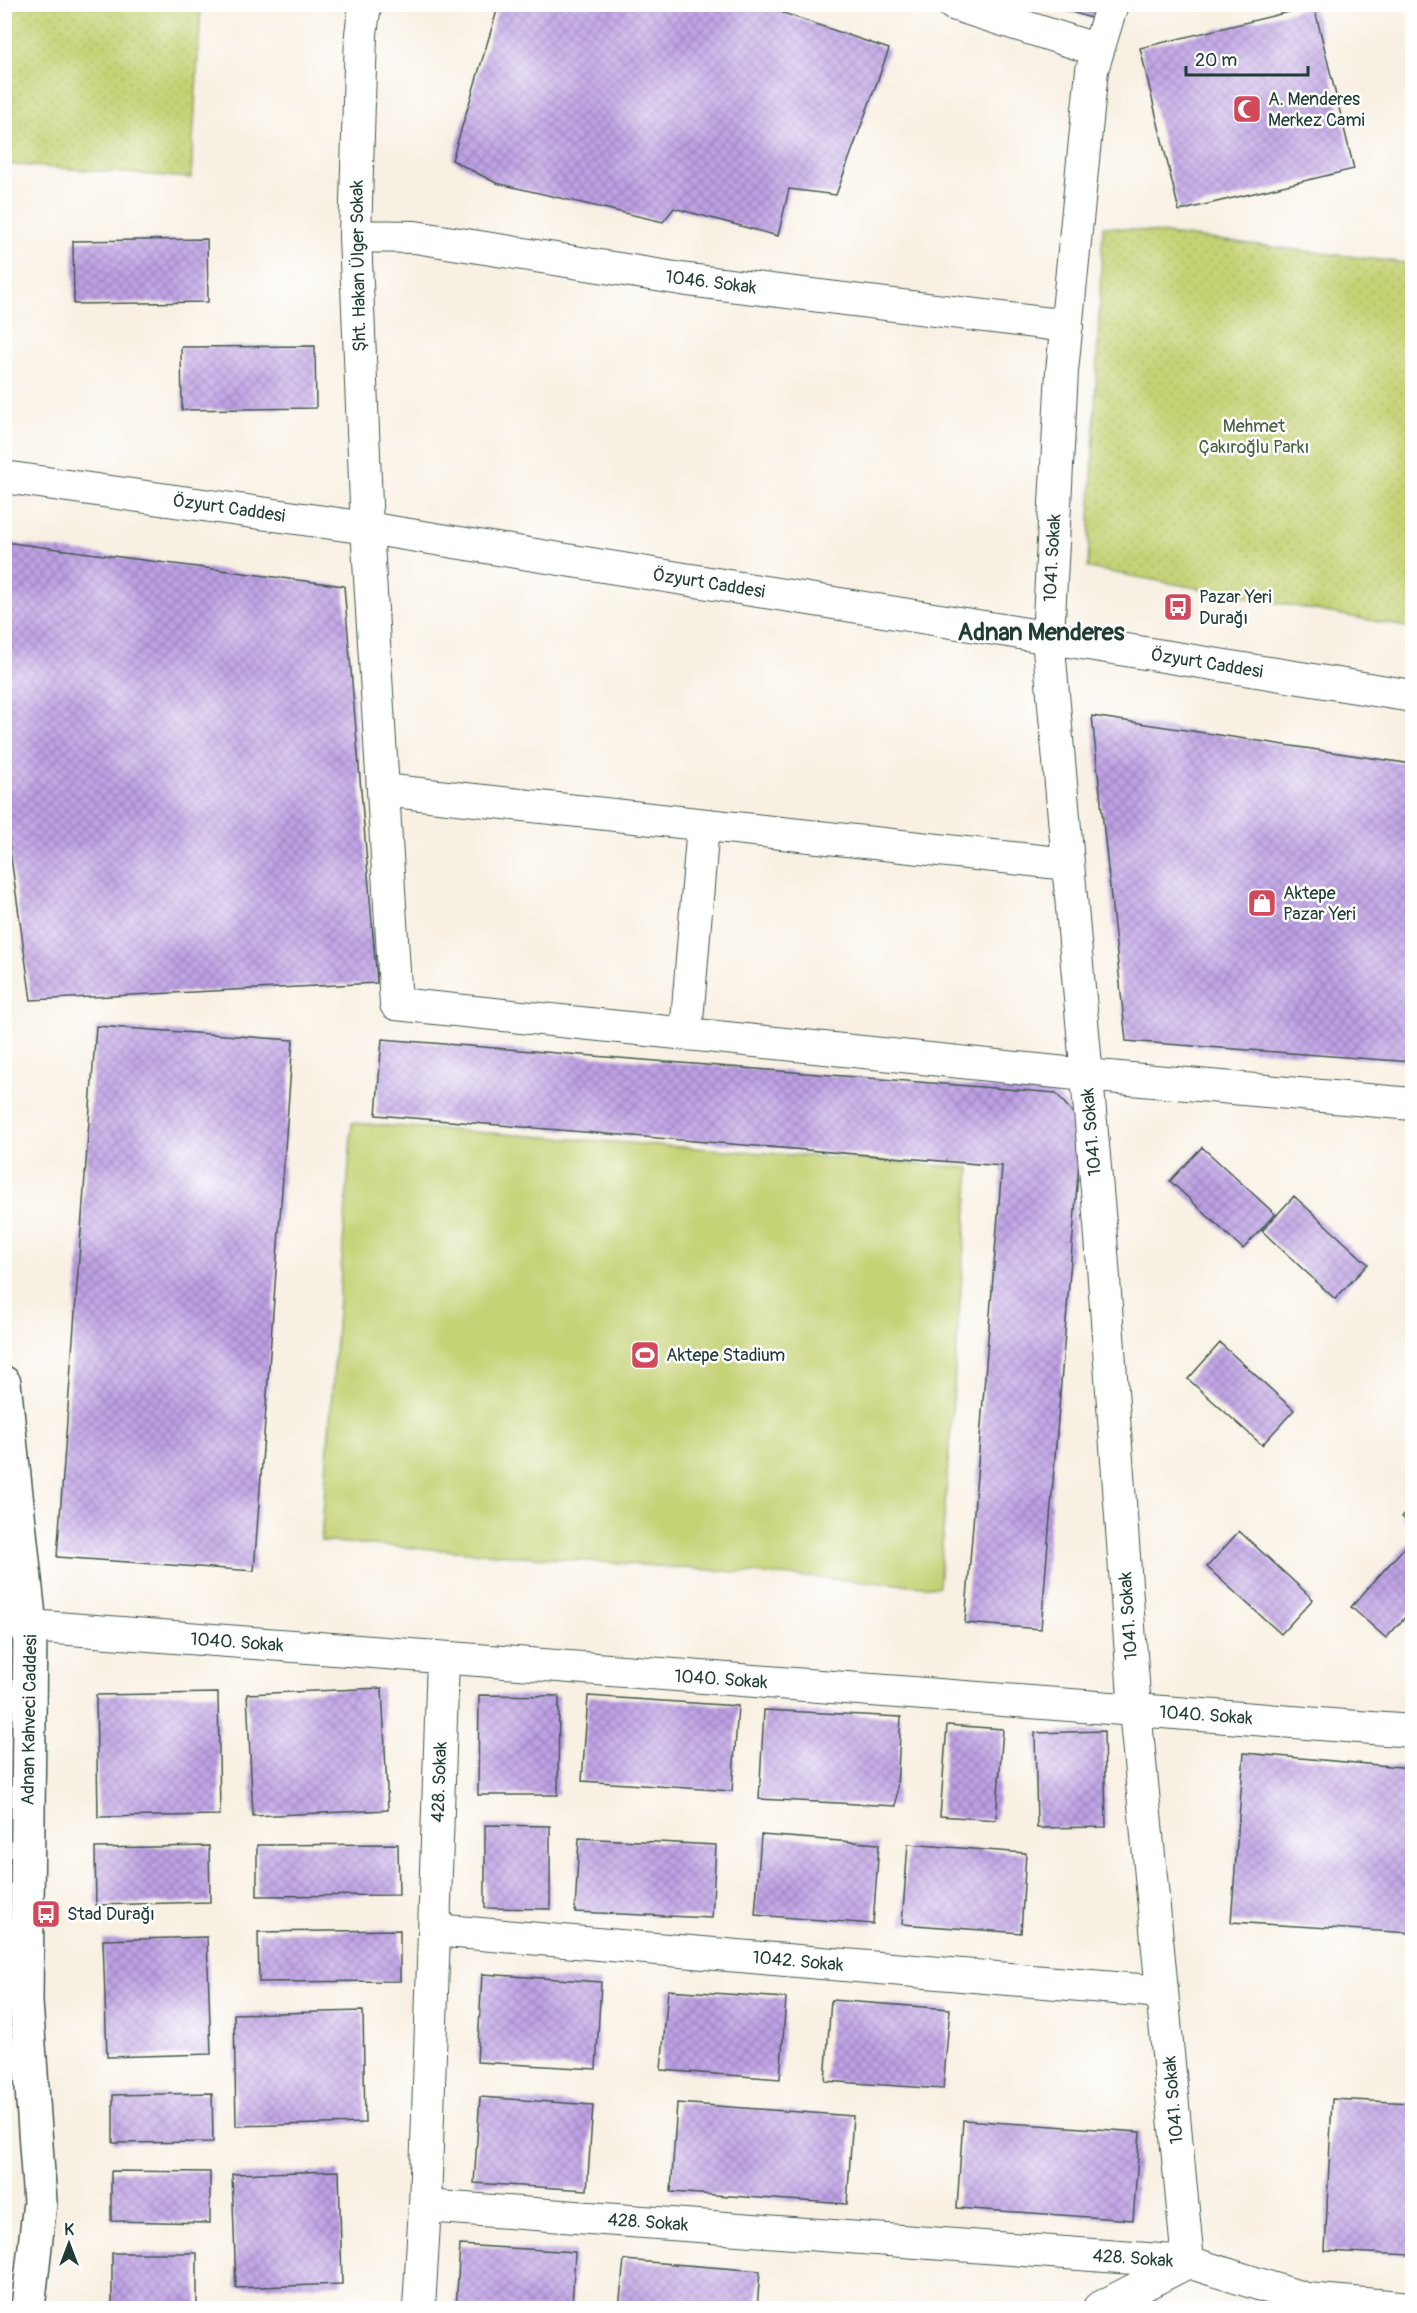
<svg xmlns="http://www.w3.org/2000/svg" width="1417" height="2313" font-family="Pangolin,sans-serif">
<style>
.park{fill:url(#park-dots);stroke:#728854;stroke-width:1.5}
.pitch{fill:#c5d274;stroke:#728854;stroke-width:1.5}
.building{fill:url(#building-cross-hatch)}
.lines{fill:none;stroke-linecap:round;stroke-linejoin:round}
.minor-casing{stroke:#40584e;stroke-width:34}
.tertiary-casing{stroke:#40584e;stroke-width:36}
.minor{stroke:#fff;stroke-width:32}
.tertiary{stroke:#fff;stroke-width:33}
.labels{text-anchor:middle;stroke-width:5;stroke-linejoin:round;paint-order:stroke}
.poi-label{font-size:18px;fill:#1f3d34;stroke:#fff;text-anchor:start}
.street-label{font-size:18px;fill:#1f3d34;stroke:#fff}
.park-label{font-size:18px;fill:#486244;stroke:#fff}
.district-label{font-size:24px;font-weight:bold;fill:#1f3d34;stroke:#fff}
</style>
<defs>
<pattern id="park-dots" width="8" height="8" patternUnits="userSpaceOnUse" patternTransform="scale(1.5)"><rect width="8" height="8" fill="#c5d274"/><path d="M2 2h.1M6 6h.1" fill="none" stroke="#a9b565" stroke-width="1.8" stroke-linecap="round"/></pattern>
<pattern id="building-cross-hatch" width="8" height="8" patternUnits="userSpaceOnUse" patternTransform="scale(1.5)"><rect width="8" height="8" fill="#bea0e5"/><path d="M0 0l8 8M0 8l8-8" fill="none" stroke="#9a84ba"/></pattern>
</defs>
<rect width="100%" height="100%" fill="#fff"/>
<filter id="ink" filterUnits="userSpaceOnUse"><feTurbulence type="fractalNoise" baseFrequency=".0167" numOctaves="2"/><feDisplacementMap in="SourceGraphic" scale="12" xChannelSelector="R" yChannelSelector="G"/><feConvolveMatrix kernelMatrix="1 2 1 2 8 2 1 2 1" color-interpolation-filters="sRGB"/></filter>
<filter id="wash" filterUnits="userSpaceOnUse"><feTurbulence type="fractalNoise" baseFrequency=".008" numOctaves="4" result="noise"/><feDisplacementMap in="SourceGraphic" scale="24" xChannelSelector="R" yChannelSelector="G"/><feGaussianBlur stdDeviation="1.35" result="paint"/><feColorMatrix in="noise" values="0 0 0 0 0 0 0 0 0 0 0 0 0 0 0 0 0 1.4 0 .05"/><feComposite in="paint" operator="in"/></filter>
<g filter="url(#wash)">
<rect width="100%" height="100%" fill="#f8f0e2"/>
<path class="park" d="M 4,5 L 201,5 L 191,178 L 5,164 Z
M 1103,226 L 1412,264 L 1412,628 L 1088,568 Z"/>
<path class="pitch" d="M 352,1123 L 970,1168 L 939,1587 L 321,1541 Z"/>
<g id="blocks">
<path class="building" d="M 499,4 L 757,4 L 889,49 L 836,195 L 789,189 L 778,236 L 674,208 L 663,222 L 496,183 L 452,160 Z
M 1049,5 L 1098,5 L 1094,19 Z
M 1314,6 L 1354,169 L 1179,211 L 1140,48 Z
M 207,239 L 208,302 L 74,304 L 73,241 Z
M 315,346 L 316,408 L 182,410 L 181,347 Z
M 4,542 L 344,586 L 377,983 L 31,1000 L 4,808 Z
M 1092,716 L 1412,764 L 1412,1062 L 1126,1041 Z
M 96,1026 L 293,1040 L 254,1571 L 57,1557 Z
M 382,1039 L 1056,1093 L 1082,1124 L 1041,1629 L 965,1623 L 1002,1166 L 376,1115 Z
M 1202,1147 L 1275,1214 L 1243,1249 L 1170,1181 Z
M 1294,1196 L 1368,1264 L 1335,1299 L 1262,1231 Z
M 1220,1343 L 1294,1410 L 1262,1445 L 1188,1379 Z
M 1412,1505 L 1412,1526 L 1402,1517 Z
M 1239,1531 L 1313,1599 L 1281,1634 L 1207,1567 Z
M 1412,1539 L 1412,1610 L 1386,1638 L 1351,1607 Z
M 382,1688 L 388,1810 L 253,1816 L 247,1694 Z
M 218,1693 L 220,1815 L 98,1817 L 96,1695 Z
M 479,1695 L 559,1696 L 558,1795 L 478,1795 Z
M 588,1696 L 738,1706 L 732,1791 L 582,1781 Z
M 764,1710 L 901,1717 L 896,1806 L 759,1799 Z
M 947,1725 L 1003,1729 L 996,1820 L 940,1816 Z
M 1104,1731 L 1106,1827 L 1037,1828 L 1035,1733 Z
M 1244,1753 L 1412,1768 L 1412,1933 L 1231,1922 Z
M 485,1825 L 550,1826 L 550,1909 L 485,1908 Z
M 761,1835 L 879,1844 L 873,1924 L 755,1915 Z
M 579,1838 L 716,1845 L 712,1918 L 575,1912 Z
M 398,1844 L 399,1895 L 257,1896 L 257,1845 Z
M 908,1844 L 1026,1853 L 1021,1933 L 902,1924 Z
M 209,1846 L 210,1902 L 96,1905 L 95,1848 Z
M 400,1930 L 400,1981 L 259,1982 L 258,1932 Z
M 207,1937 L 211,2054 L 107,2057 L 103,1940 Z
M 482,1974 L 601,1982 L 596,2069 L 477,2062 Z
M 668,1990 L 786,1998 L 780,2079 L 661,2070 Z
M 831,2000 L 950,2009 L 943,2089 L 825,2081 Z
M 363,2011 L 365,2123 L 236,2126 L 234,2014 Z
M 212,2093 L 213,2142 L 113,2143 L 113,2095 Z
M 480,2097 L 593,2105 L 587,2190 L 474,2183 Z
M 1332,2099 L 1412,2103 L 1412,2255 L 1325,2251 Z
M 677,2103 L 853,2116 L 847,2204 L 671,2192 Z
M 963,2120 L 1140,2132 L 1133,2220 L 957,2208 Z
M 111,2171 L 210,2172 L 210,2223 L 111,2221 Z
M 339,2171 L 342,2284 L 236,2288 L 232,2174 Z
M 460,2245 L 575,2252 L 572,2308 L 456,2308 Z
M 112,2253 L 197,2253 L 197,2308 L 112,2308 Z
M 624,2260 L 760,2271 L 757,2308 L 619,2308 Z"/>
</g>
</g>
<g filter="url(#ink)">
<use href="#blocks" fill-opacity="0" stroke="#40584e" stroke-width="1.5"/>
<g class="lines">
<g class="minor-casing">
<path id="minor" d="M 365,4 L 361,34 L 355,236 L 367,528 L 396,1004 L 1086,1075 L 1412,1104
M 953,4 L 1098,50
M 355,236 L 415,237 L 688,280 L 1067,326
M 4,477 L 367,528 L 1412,696
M 383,790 L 1068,864
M 686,1033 L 703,825
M 4,1620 L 30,1626 L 1412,1731
M 443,1658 L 425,2206 L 1188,2262 L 1306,2299 L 1412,2308
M 434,1930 L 1162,1992
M 419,2308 L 425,2206
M 1099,2308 L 1188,2262 L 1135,1710 L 1100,1224 L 1048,637 L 1062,371 L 1092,70 L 1112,4"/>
</g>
<g class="tertiary-casing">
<path id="tertiary" d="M 4,1383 L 30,1626 L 26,2002 L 40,2202 L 28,2308"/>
</g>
<use href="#minor" class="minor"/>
<use href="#tertiary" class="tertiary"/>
</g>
</g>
<defs>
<g id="mosque-square" transform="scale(1.5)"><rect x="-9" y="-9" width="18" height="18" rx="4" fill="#d1495b" stroke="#fff"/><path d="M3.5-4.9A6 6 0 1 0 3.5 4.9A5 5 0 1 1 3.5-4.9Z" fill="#fff"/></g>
<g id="bus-square" transform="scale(1.5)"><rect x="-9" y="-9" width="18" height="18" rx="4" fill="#d1495b" stroke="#fff"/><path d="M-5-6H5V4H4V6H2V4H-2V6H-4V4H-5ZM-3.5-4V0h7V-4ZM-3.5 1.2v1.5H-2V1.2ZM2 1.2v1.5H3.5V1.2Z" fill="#fff"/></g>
<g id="shop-square" transform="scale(1.5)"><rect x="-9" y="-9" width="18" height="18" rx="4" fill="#d1495b" stroke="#fff"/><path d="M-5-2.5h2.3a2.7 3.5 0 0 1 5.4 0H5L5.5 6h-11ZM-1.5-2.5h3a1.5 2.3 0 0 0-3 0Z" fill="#fff"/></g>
<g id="stadium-square" transform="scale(1.5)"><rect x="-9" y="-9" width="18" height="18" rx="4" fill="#d1495b" stroke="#fff"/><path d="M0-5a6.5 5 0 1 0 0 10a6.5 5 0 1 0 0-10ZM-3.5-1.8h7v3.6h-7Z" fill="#fff"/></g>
</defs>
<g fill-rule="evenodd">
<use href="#mosque-square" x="1247" y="109"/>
<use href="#bus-square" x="1178" y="607"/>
<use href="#shop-square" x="1262" y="903"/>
<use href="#stadium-square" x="645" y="1355"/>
<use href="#bus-square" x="46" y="1914"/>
</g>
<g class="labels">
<g class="poi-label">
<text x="1268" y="105">A. Menderes<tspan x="1268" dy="21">Merkez Cami</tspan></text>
<text x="1199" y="603">Pazar Yeri<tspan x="1199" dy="21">Durağı</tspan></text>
<text x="1283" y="899">Aktepe<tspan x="1283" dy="21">Pazar Yeri</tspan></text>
<text x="666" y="1361">Aktepe Stadium</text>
<text x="67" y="1920">Stad Durağı</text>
</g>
<g class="street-label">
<text transform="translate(358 266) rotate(-91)" y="6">Şht. Hakan Ülger Sokak</text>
<text transform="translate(711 282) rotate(7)" y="6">1046. Sokak</text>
<text transform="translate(229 508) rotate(8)" y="6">Özyurt Caddesi</text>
<text transform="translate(1052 558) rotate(-87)" y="6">1041. Sokak</text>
<text transform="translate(709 583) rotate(9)" y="6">Özyurt Caddesi</text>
<text transform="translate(1207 663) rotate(9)" y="6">Özyurt Caddesi</text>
<text transform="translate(1091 1132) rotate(-95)" y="6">1041. Sokak</text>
<text transform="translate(1128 1616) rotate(-94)" y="6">1041. Sokak</text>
<text transform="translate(237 1642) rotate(4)" y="6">1040. Sokak</text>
<text transform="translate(721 1679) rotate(4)" y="6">1040. Sokak</text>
<text transform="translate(1206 1715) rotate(4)" y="6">1040. Sokak</text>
<text transform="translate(29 1720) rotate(-89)" y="6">Adnan Kahveci Caddesi</text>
<text transform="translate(439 1782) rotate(-88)" y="6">428. Sokak</text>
<text transform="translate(798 1961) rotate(5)" y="6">1042. Sokak</text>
<text transform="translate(1173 2100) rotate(-95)" y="6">1041. Sokak</text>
<text transform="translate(648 2222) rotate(4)" y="6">428. Sokak</text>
<text transform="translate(1133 2258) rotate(4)" y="6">428. Sokak</text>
</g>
<g class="park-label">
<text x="1254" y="432">Mehmet<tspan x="1254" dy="21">Çakıroğlu Parkı</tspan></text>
</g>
<g class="district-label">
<text x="1041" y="640">Adnan Menderes</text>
</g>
</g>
<rect width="1417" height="2313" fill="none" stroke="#fff" stroke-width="24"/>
<g transform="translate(69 2244)" stroke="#ffffff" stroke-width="4.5" paint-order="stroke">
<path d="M0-4.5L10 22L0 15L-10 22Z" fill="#1f3d34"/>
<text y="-9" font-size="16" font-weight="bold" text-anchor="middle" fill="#1f3d34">K</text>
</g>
<path d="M1186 66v9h122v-9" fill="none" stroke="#1f3d34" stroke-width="3"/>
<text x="1195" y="66" font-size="18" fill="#1f3d34" stroke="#ffffff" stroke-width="4.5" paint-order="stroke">20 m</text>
</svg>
